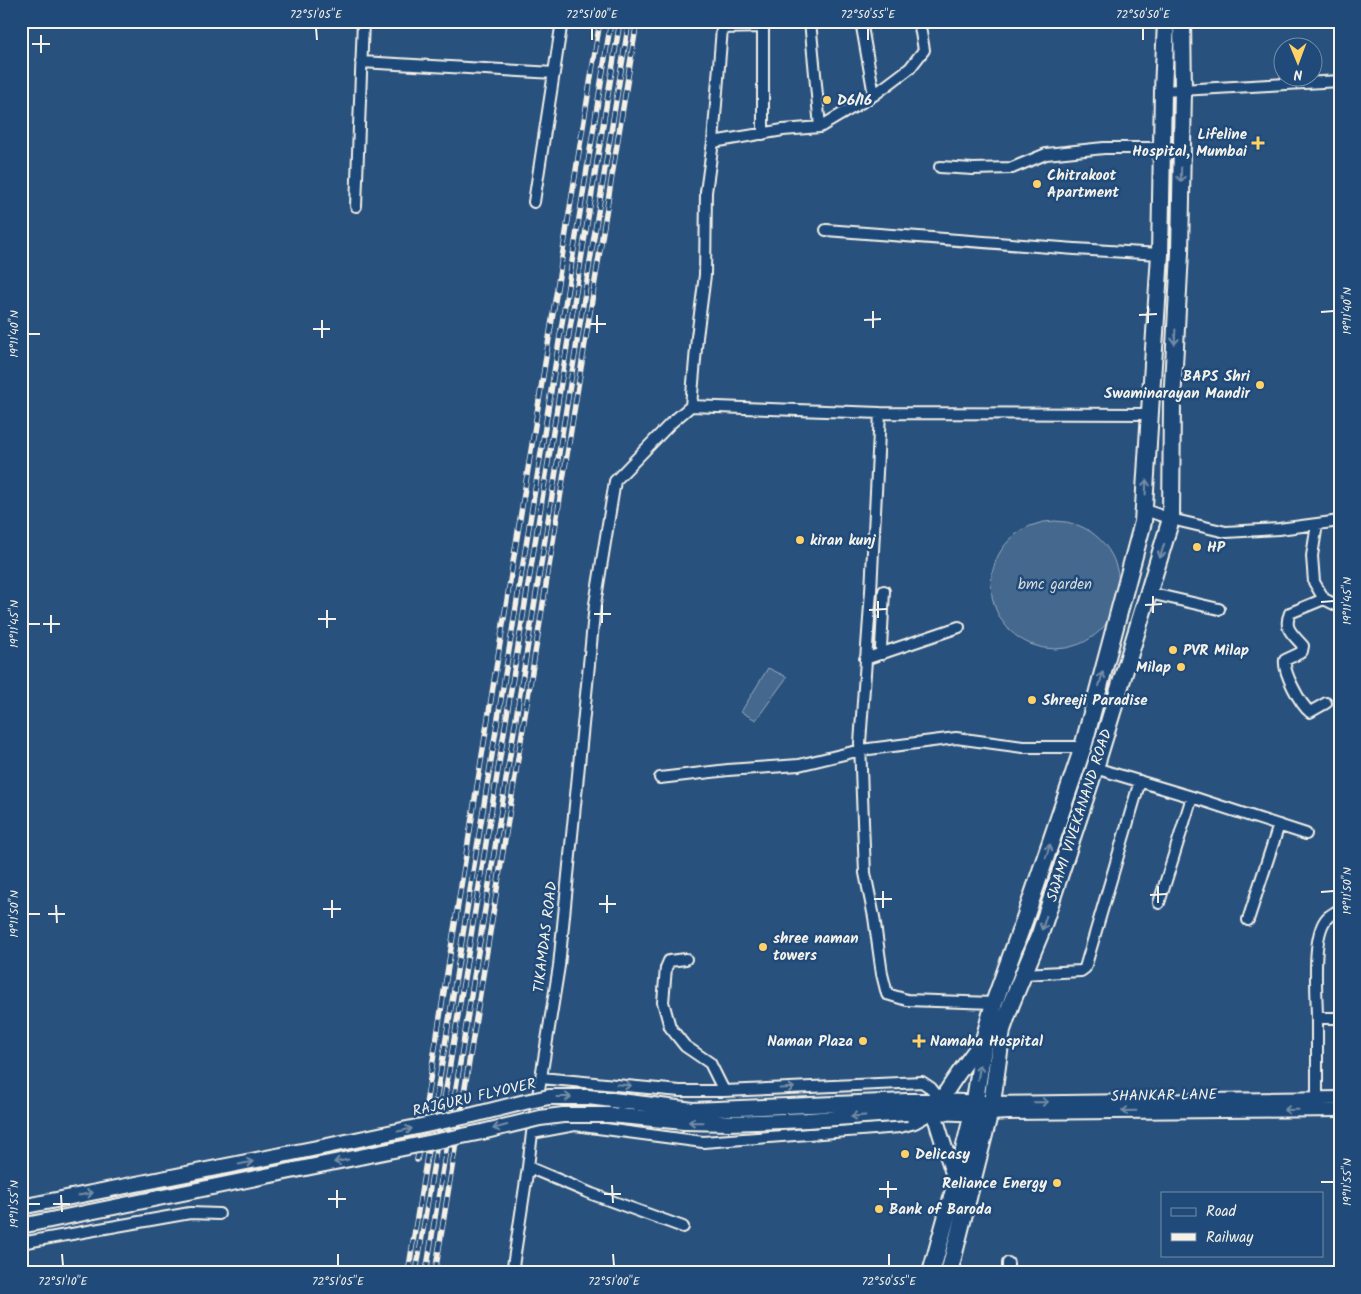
<svg xmlns="http://www.w3.org/2000/svg" width="1361" height="1294" font-family="Kalam,sans-serif">
<style>
.green{fill:#45688e;stroke:#9cacbb}
.lines{fill:none;stroke-linecap:round;stroke-linejoin:round}
.minor-casing{stroke:#f4f1e8;stroke-width:14}
.tertiary-casing{stroke:#f4f1e8;stroke-width:16}
.secondary-casing{stroke:#f4f1e8;stroke-width:18}
.primary-casing{stroke:#f4f1e8;stroke-width:20}
.minor{stroke:#1f4a7a;stroke-width:10}
.tertiary{stroke:#1f4a7a;stroke-width:12}
.secondary{stroke:#1f4a7a;stroke-width:14}
.primary{stroke:#1f4a7a;stroke-width:16}
.rail-casing{stroke:#f4f1e8;stroke-width:5.5}
.rail{stroke:#1f4a7a;stroke-width:4;stroke-dasharray:11;stroke-linecap:butt}
.secondary-bridge-casing{stroke:#f4f1e8;stroke-width:18;stroke-linecap:butt}
.secondary-bridge{stroke:#1f4a7a;stroke-width:14}
.oneway{stroke:#748da6}
.ticks{fill:none;stroke:#f4f1e8;stroke-width:2}
.poi-dot{fill:#ffd166;stroke:#1f4a7a;stroke-width:2}
.labels{text-anchor:middle;stroke-width:5;stroke-linejoin:round;paint-order:stroke}
.poi-label{font-size:15px;font-weight:bold;fill:#f4f1e8;stroke:#1f4a7a;text-anchor:start}
.park-label{font-size:15px;fill:#dadcda;stroke:#1f4a7a}
.street-label{font-size:15px;fill:#f4f1e8;stroke:#1f4a7a}
.neatline{fill:none;stroke:#f4f1e8;stroke-width:2}
.ticks-label{font-size:12px;text-anchor:middle;fill:#f4f1e8}
</style>
<rect width="100%" height="100%" fill="#28517e"/>
<filter id="ink" filterUnits="userSpaceOnUse"><feTurbulence type="fractalNoise" baseFrequency=".02" numOctaves="2"/><feDisplacementMap in="SourceGraphic" scale="10" xChannelSelector="R" yChannelSelector="G"/><feConvolveMatrix kernelMatrix="1 2 1 2 8 2 1 2 1" color-interpolation-filters="sRGB"/></filter>
<g filter="url(#ink)">
<path class="green" d="M991 585a64 64 0 1 1 128 0a64 64 0 1 1-128 0Z
M 768,668 L 787,677 L 756,720 L 741,712 Z"/>
<g class="lines">
<g class="minor-casing">
<path id="minor" d="M 810,21 L 820,127
M 861,21 L 874,95 L 820,127 L 783,130 L 713,142 L 706,192 L 705,275 L 697,337 L 691,406 L 880,413 L 1149,414
M 361,62 L 554,73
M 1163,91 L 1340,81
M 874,95 L 910,68 L 924,50 L 919,21
M 713,142 L 722,28 L 763,27 L 763,134
M 940,167 L 973,169 L 1012,168 L 1046,154 L 1104,148 L 1162,148
M 534,202 L 562,21
M 356,206 L 363,21
M 826,230 L 1075,249 L 1160,254
M 880,413 L 871,591 L 860,743 L 865,873 L 874,917 L 882,974 L 887,994 L 907,1000 L 994,1003
M 1145,510 L 1171,519 L 1226,532 L 1279,529 L 1340,521
M 1317,524 L 1312,556 L 1314,582 L 1324,599 L 1340,607
M 1149,593 L 1219,609
M 1324,599 L 1290,613 C 1283,629 1293,634 1303,646 L 1302,651 L 1300,653 L 1285,660 C 1283,672 1300,704 1310,712 L 1326,703
M 882,654 L 881,648 L 884,591
M 865,659 L 959,627
M 1095,768 L 1192,797 L 1306,834
M 660,778 L 728,770 L 799,765 L 861,750 L 956,738 L 1023,747 L 1083,747
M 1159,903 L 1192,797
M 1340,909 C 1336,912 1330,915 1327,918 C 1311,935 1317,995 1317,1018 L 1340,1018
M 1248,920 L 1279,825
M 686,959 L 669,961 L 666,968 L 663,1002 L 670,1027 L 685,1046 L 710,1063 L 724,1091
M 1023,974 L 1081,971 L 1085,968 L 1140,781
M 541,1078 L 680,1091 L 724,1091 L 922,1082 L 931,1088 L 941,1101
M 1317,1098 L 1317,1018
M 532,1133 L 575,1125 L 703,1142 L 900,1127 L 915,1123 L 933,1113
M 528,1167 L 592,1194 L 683,1227
M 21,1243 L 190,1213 L 219,1214
M 1008,1263 L 1008,1273
M 512,1273 L 528,1167 L 532,1133 L 559,966 L 595,604 L 615,481 L 671,423 L 691,406"/>
</g>
<g class="tertiary-casing">
<path id="tertiary" d="M 992,1103 L 1340,1098
M 989,1114 L 1009,1113 L 1340,1110"/>
</g>
<g class="secondary-casing">
<path id="secondary" d="M 907,1101 L 941,1101 L 984,1103
M 941,1101 C 953,1078 970,1059 984,1038
M 934,1112 C 940,1136 949,1159 956,1183
M 907,1113 L 934,1112 L 983,1114"/>
</g>
<g class="primary-casing">
<path id="primary" d="M 931,1273 L 956,1183 L 973,1113 L 985,1036 L 994,1003 L 1025,918 L 1083,747 L 1143,522 L 1160,254 L 1163,91 L 1166,21
M 949,1273 L 992,1103 L 1002,1030 L 1011,1004 L 1040,934 L 1095,768 L 1171,519 L 1172,403 L 1180,253 L 1183,90 L 1182,21"/>
</g>
<use href="#minor" class="minor"/>
<use href="#tertiary" class="tertiary"/>
<use href="#secondary" class="secondary"/>
<use href="#primary" class="primary"/>
<g class="rail-casing">
<path id="rail" d="M 417,1160 L 600,21
M 408,1273 L 611,21
M 416,1273 L 620,21
M 426,1273 L 629,21
M 435,1273 L 637,21"/>
</g>
<use href="#rail" class="rail"/>
<g class="secondary-bridge-casing">
<path id="secondary-bridge" d="M 21,1207 L 327,1146 L 473,1115 L 525,1102 L 549,1097 L 588,1097 L 693,1110 L 907,1101
M 21,1226 L 482,1132 L 540,1118 L 563,1115 L 610,1115 L 684,1122 L 729,1123 L 807,1120 L 907,1113"/>
</g>
<use href="#secondary-bridge" class="secondary-bridge"/>
</g>
<defs><path id="oneway-shaft" d="M-6 0H5M1.5-3L5.5 0L1.5 3" fill="none" stroke-width="1.6" stroke-linecap="round" stroke-linejoin="round" transform="scale(1.25)"/></defs>
<g class="oneway">
<use href="#oneway-shaft" transform="translate(1181 175) rotate(91)"/>
<use href="#oneway-shaft" transform="translate(1175 337) rotate(93)"/>
<use href="#oneway-shaft" transform="translate(1146 487) rotate(-87)"/>
<use href="#oneway-shaft" transform="translate(1162 551) rotate(107)"/>
<use href="#oneway-shaft" transform="translate(1101 679) rotate(-75)"/>
<use href="#oneway-shaft" transform="translate(1048 851) rotate(-72)"/>
<use href="#oneway-shaft" transform="translate(1044 923) rotate(108)"/>
<use href="#oneway-shaft" transform="translate(979 1072) rotate(-81)"/>
<use href="#oneway-shaft" transform="translate(624 1085) rotate(5)"/>
<use href="#oneway-shaft" transform="translate(787 1088) rotate(-3)"/>
<use href="#oneway-shaft" transform="translate(564 1097)"/>
<use href="#oneway-shaft" transform="translate(1041 1102) rotate(-1)"/>
<use href="#oneway-shaft" transform="translate(1291 1110) rotate(179)"/>
<use href="#oneway-shaft" transform="translate(1129 1111) rotate(179)"/>
<use href="#oneway-shaft" transform="translate(858 1116) rotate(176)"/>
<use href="#oneway-shaft" transform="translate(696 1122) rotate(-179)"/>
<use href="#oneway-shaft" transform="translate(500 1127) rotate(165)"/>
<use href="#oneway-shaft" transform="translate(405 1130) rotate(-12)"/>
<use href="#oneway-shaft" transform="translate(341 1161) rotate(168)"/>
<use href="#oneway-shaft" transform="translate(246 1163) rotate(-11)"/>
<use href="#oneway-shaft" transform="translate(86 1194) rotate(-11)"/>
</g>
</g>
<path class="ticks" d="M 316,28 L 317,40M 592,28 L 592,40M 868,28 L 868,40M 1143,28 L 1143,40M 41,35 L 41,53M 32,44 L 50,44M 1148,306 L 1148,323M 873,311 L 873,328M 1321,312 L 1334,311M 597,315 L 597,333M 1139,315 L 1157,314M 322,320 L 322,338M 864,320 L 881,319M 588,324 L 606,324M 313,329 L 330,329M 28,334 L 40,334M 1153,596 L 1153,613M 878,601 L 878,618M 1321,602 L 1334,601M 602,605 L 602,623M 1145,605 L 1162,604M 327,610 L 327,628M 869,610 L 887,609M 594,614 L 611,614M 51,615 L 51,633M 318,619 L 336,619M 28,624 L 40,624M 43,624 L 60,624M 1158,886 L 1158,903M 883,891 L 883,908M 1321,892 L 1334,891M 607,895 L 607,913M 1150,895 L 1167,894M 874,899 L 892,899M 332,900 L 332,918M 599,904 L 616,904M 56,905 L 57,923M 323,909 L 341,909M 28,914 L 40,914M 48,914 L 65,914M 888,1181 L 888,1198M 1321,1182 L 1334,1182M 612,1185 L 613,1203M 879,1189 L 897,1189M 337,1190 L 337,1208M 604,1194 L 621,1194M 61,1195 L 62,1212M 328,1199 L 346,1199M 28,1204 L 40,1204M 53,1204 L 70,1204M 62,1254 L 63,1266M 338,1254 L 338,1266M 613,1254 L 614,1266M 889,1254 L 889,1266"/>
<g class="poi-dot">
<circle cx="827" cy="100" r="5"/>
<path d="M1255.5 135.5h5v5h5v5h-5v5h-5v-5h-5v-5h5z"/>
<circle cx="1037" cy="184" r="5"/>
<circle cx="1260" cy="385" r="5"/>
<circle cx="800" cy="540" r="5"/>
<circle cx="1197" cy="547" r="5"/>
<circle cx="1173" cy="650" r="5"/>
<circle cx="1181" cy="667" r="5"/>
<circle cx="1032" cy="700" r="5"/>
<circle cx="763" cy="947" r="5"/>
<circle cx="863" cy="1041" r="5"/>
<path d="M916.5 1033.5h5v5h5v5h-5v5h-5v-5h-5v-5h5z"/>
<circle cx="905" cy="1154" r="5"/>
<circle cx="1057" cy="1183" r="5"/>
<circle cx="879" cy="1209" r="5"/>
</g>
<g class="labels">
<g class="poi-label">
<text x="837" y="105">D6/16</text>
<text x="1247" y="139" text-anchor="end">Lifeline<tspan x="1247" dy="17">Hospital, Mumbai</tspan></text>
<text x="1047" y="180">Chitrakoot<tspan x="1047" dy="17">Apartment</tspan></text>
<text x="1250" y="381" text-anchor="end">BAPS Shri<tspan x="1250" dy="17">Swaminarayan Mandir</tspan></text>
<text x="810" y="545">kiran kunj</text>
<text x="1207" y="552">HP</text>
<text x="1183" y="655">PVR Milap</text>
<text x="1171" y="672" text-anchor="end">Milap</text>
<text x="1042" y="705">Shreeji Paradise</text>
<text x="773" y="943">shree naman<tspan x="773" dy="17">towers</tspan></text>
<text x="853" y="1046" text-anchor="end">Naman Plaza</text>
<text x="930" y="1046">Namaha Hospital</text>
<text x="915" y="1159">Delicasy</text>
<text x="1047" y="1188" text-anchor="end">Reliance Energy</text>
<text x="889" y="1214">Bank of Baroda</text>
</g>
<g class="park-label">
<text x="1055" y="589">bmc garden</text>
</g>
<g class="street-label">
<text transform="translate(1079 815) rotate(-72)" y="5">SWAMI VIVEKANAND ROAD</text>
<text transform="translate(545 937) rotate(-83)" y="5">TIKAMDAS ROAD</text>
<text transform="translate(1164 1095) rotate(-1)" y="5">SHANKAR LANE</text>
<text transform="translate(474 1097) rotate(-13)" y="5">RAJGURU FLYOVER</text>
</g>
</g>
<rect width="1361" height="1294" fill="none" stroke="#1f4a7a" stroke-width="55"/>
<rect x="1161" y="1192" width="162" height="65" fill="#1f4a7a" stroke="#748da6"/>
<rect x="1171" y="1208" width="25" height="8" fill="#1f4a7a" stroke="#748da6"/>
<text x="1206" y="1216" font-size="15" fill="#f4f1e8">Road</text>
<rect x="1171" y="1233" width="25" height="8" fill="#f4f1e8" stroke="#748da6"/>
<text x="1206" y="1242" font-size="15" fill="#f4f1e8">Railway</text>
<g transform="translate(1298 62) rotate(179)"><circle r="24" fill="#1f4a7a" stroke="#748da6"/>
<path d="M0-4L9 19L0 12L-9 19Z" fill="#ffd166"/>
<text y="-8" font-size="14" font-weight="bold" text-anchor="middle" fill="#f4f1e8">N</text>
</g>
<rect x="28" y="28" width="1306" height="1238" class="neatline"/>
<g class="ticks-label">
<text x="316" y="18">72°51'05"E</text>
<text x="592" y="18">72°51'00"E</text>
<text x="868" y="18">72°50'55"E</text>
<text x="1143" y="18">72°50'50"E</text>
<text transform="translate(1347 311) rotate(-90)" y="4">19°11'40"N</text>
<text transform="translate(14 334) rotate(-90)" y="4">19°11'40"N</text>
<text transform="translate(1347 601) rotate(-90)" y="4">19°11'45"N</text>
<text transform="translate(14 624) rotate(-90)" y="4">19°11'45"N</text>
<text transform="translate(1347 891) rotate(-90)" y="4">19°11'50"N</text>
<text transform="translate(14 914) rotate(-90)" y="4">19°11'50"N</text>
<text transform="translate(1347 1182) rotate(-90)" y="4">19°11'55"N</text>
<text transform="translate(14 1204) rotate(-90)" y="4">19°11'55"N</text>
<text x="63" y="1285">72°51'10"E</text>
<text x="338" y="1285">72°51'05"E</text>
<text x="614" y="1285">72°51'00"E</text>
<text x="889" y="1285">72°50'55"E</text>
</g>
</svg>
